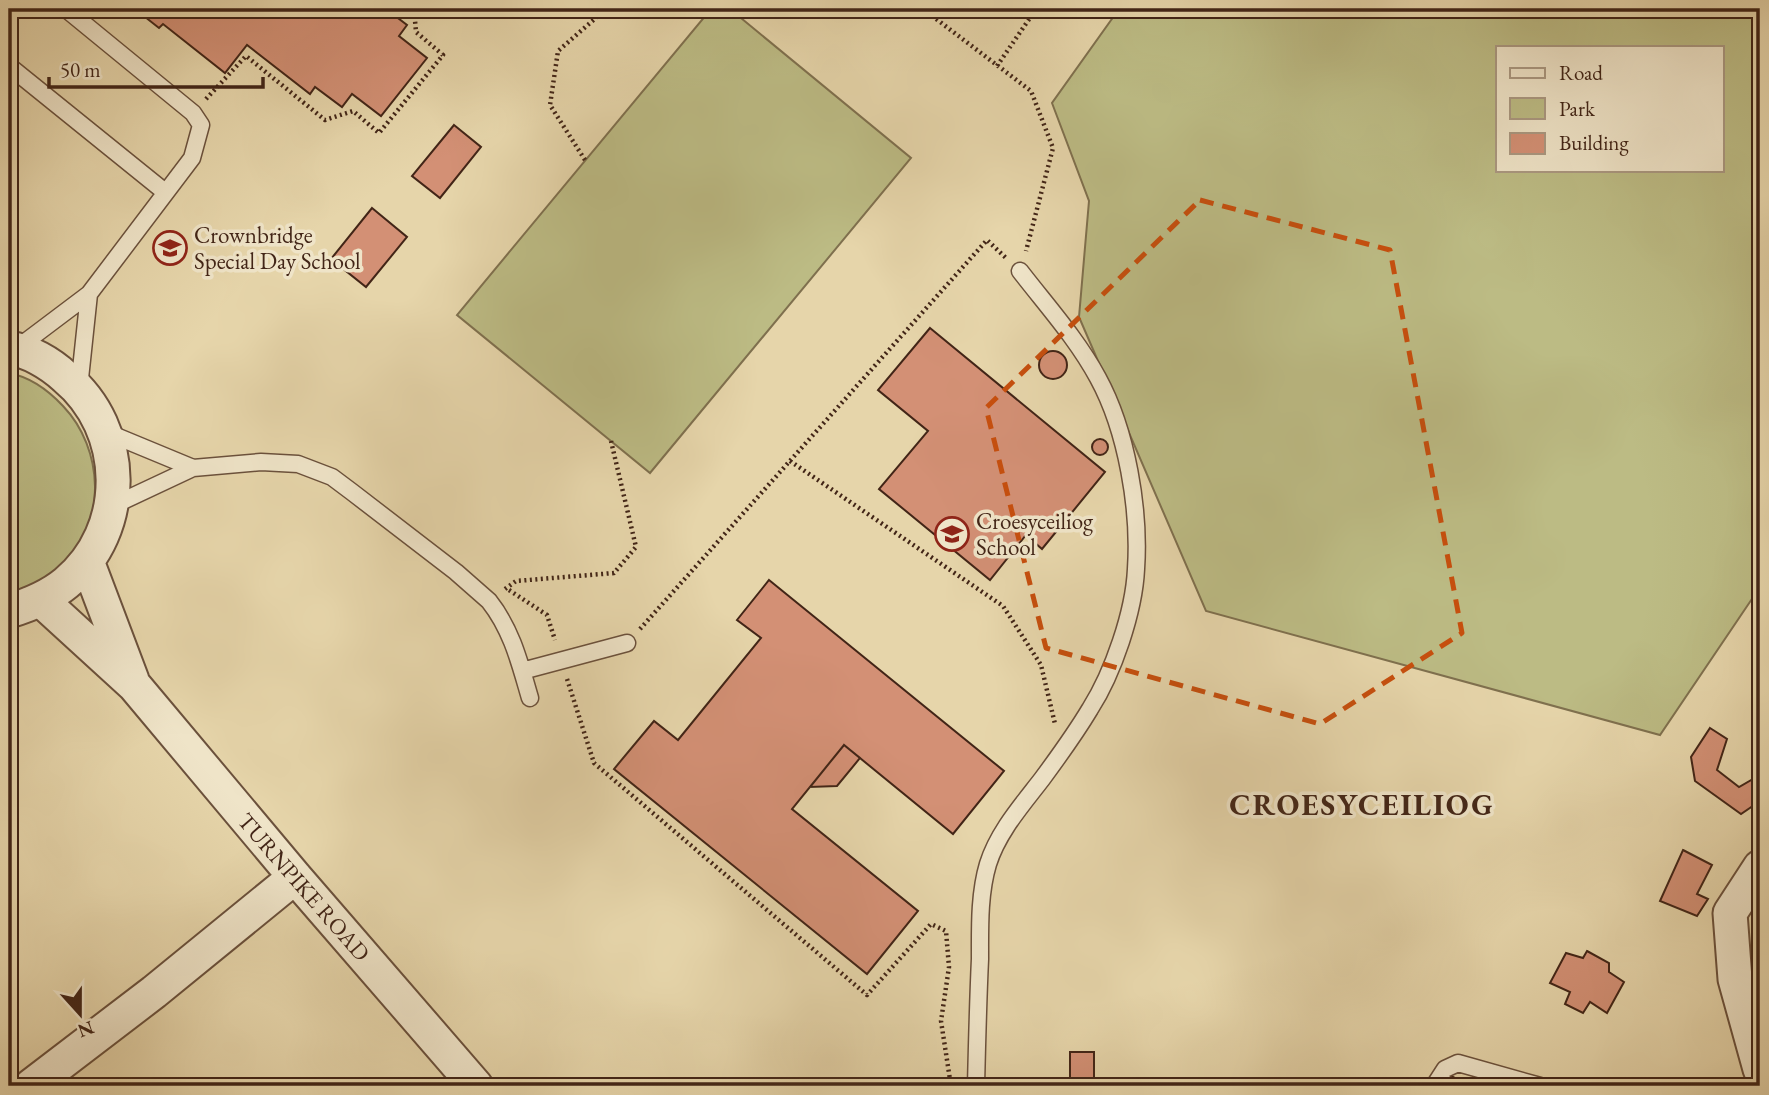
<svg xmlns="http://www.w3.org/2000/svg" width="1769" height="1095" font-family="'EB Garamond',serif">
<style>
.green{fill:#bcbb84;stroke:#7f704e;stroke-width:2;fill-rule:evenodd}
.building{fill:#d39075;stroke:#422517;stroke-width:2}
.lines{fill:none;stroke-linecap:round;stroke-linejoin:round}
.lane-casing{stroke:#6b513c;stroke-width:19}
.street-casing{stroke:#6b513c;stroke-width:37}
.path{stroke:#422517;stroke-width:4.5;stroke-dasharray:2 3.5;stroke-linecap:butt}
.lane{stroke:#efe4c8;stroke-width:16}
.street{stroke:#efe4c8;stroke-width:33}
.marked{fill:none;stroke:#c74f0e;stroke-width:5;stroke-dasharray:14 9;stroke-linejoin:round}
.labels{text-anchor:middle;stroke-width:7;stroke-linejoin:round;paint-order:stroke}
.poi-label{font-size:23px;fill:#422517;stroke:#efe4c8;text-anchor:start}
.street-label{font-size:23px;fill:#422517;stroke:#efe4c8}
.district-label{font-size:30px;font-weight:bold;letter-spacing:2px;fill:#422517;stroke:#efe4c8}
</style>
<rect width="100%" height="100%" fill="#e6d5aa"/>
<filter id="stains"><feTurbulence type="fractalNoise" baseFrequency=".00286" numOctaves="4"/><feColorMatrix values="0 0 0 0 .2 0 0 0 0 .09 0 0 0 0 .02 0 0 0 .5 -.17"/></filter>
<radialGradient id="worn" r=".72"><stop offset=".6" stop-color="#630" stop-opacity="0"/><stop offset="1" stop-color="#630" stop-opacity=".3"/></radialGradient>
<path class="green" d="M 711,9 L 730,9 L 911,158 L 650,473 L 457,315 Z
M 1119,9 L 1760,9 L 1760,587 L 1660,735 L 1206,611 L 1079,317 L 1089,201 L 1052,103 ZM 1498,47 L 1722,47 L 1722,170 L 1498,170 Z
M 9,373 C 30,377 49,391 63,406 C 104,449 107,523 64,567 C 48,583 29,592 9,598 Z"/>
<path class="building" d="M 135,9 L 386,9 L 407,25 L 399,36 L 427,58 L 381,116 L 352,94 L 342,107 L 315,87 L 310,94 L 247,45 L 225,73 L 163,24 L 159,28 Z
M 454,125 L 481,147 L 440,198 L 412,176 Z
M 372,208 L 407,237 L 366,287 L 331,259 Z
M 930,328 L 1105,472 L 1042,549 L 1026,535 L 990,580 L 879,489 L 928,431 L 878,390 Z
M1039 365a14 14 0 1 1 28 0a14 14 0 1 1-28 0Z
M1092 447a8 8 0 1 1 16 0a8 8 0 1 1-16 0Z
M 769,580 L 1004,771 L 953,834 L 844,745 L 792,809 L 918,911 L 867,974 L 614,769 L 654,721 L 678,740 L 761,638 L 737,620 Z
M 1710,728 L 1727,739 L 1717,770 L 1739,787 L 1760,775 L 1760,801 L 1741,814 L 1695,781 L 1691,757 Z
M 844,745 L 860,758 L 837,786 L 810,787 Z
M 1683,850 L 1712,865 L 1697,894 L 1708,899 L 1697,916 L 1660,901 Z
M 1587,951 L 1609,963 L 1609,972 L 1624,982 L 1607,1013 L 1590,1002 L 1583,1013 L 1565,1004 L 1570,992 L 1550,983 L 1566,953 L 1583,958 Z
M 1070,1052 L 1094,1052 L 1094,1086 L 1070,1086 Z
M 1449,1075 L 1470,1086 L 1442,1086 Z"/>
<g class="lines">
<g class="lane-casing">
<path id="lane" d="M 9,66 L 165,192
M 16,349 L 89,294 L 192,158 L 201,125 L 193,113 L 66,9
M 79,388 L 89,294
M 106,432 L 193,468
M 112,506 L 193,468 L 261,462 L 298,464 L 332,477 L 352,492 L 456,572 L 489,601 C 512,630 520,664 530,698
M 522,671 L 627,643
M 976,1086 C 977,1044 978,1001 980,959 C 980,928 979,894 988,864 C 998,832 1022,805 1042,779 C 1059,756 1075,734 1090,709 C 1113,673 1134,612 1136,569 C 1140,510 1127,431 1098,378 C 1077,339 1047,306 1020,271
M 1434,1086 L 1445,1069 L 1458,1063 L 1540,1086"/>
</g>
<g class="street-casing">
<path id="street" d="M 9,348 C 29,351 50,363 65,377 C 128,429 130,530 66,583 C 49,597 29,605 9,611
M 87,561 L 132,680
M 41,600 L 134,685 L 295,877 L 476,1086
M 1760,867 L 1730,913 L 1735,979 L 1760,1069
M 31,1086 L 154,992 L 295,877"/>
</g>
<path class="path" d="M 923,9 L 1031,91 L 1053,148 L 1026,251
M 997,66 L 1036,9
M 206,99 L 246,56 L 325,120 L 353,111 L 379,133 L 443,55 L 416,32 L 414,9
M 585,160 L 550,105 L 558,51 L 606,9
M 790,461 L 1003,606 L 1041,665 L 1055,724
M 505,589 L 516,581 L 614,573 L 636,547 L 611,441
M 509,590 L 547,615 L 555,640
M 640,629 L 987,240 L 1006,258
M 567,679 L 594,763 L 867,995 L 931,924 L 946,931 L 949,967 L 941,1021 L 951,1086"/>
<use href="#lane" class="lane"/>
<use href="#street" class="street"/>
</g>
<path class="marked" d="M 1200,200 L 1390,250 L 1462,633 L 1320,724 L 1046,648 L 986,408 Z"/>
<defs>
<g id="school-ring" transform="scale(1.75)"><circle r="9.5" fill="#efe4c8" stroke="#8f2418" stroke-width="1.5"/><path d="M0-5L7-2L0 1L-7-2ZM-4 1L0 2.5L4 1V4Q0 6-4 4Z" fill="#8f2418"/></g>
</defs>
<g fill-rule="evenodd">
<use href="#school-ring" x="170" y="248"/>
<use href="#school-ring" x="952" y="534"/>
</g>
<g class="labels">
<g class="poi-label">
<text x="194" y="243">Crownbridge<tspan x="194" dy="26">Special Day School</tspan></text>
<text x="976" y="529">Croesyceiliog<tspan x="976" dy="26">School</tspan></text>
</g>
<g class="street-label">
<text transform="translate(304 887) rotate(49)" y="8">TURNPIKE ROAD</text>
</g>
<g class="district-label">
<text x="1362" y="815">CROESYCEILIOG</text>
</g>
</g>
<rect width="1769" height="1095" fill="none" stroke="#e6d5aa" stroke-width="35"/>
<rect x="10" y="10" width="1748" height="1074" fill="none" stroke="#422517" stroke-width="3.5"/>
<rect x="18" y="18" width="1734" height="1060" fill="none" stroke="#422517" stroke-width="2"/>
<rect x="1496" y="46" width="228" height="126" fill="#efe4c8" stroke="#aa9881" stroke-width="2"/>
<rect x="1510" y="68" width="35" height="10" fill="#efe4c8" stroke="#aa9881" stroke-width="2"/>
<text x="1559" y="80" font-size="21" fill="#422517">Road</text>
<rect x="1510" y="98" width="35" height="21" fill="#bcbb84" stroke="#aa9881" stroke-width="2"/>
<text x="1559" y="116" font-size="21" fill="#422517">Park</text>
<rect x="1510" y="133" width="35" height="21" fill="#d39075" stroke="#aa9881" stroke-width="2"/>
<text x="1559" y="150" font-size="21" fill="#422517">Building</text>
<g transform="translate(80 1014) rotate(159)" stroke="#efe4c8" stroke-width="5" paint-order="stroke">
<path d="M0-5L12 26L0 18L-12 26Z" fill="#422517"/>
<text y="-10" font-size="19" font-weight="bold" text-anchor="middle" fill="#422517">N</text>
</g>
<path d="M49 77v10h214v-10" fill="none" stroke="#422517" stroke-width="3.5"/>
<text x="60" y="77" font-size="21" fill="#422517" stroke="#efe4c8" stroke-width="5" paint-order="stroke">50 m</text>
<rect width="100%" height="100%" filter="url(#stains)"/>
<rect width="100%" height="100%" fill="url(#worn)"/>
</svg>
